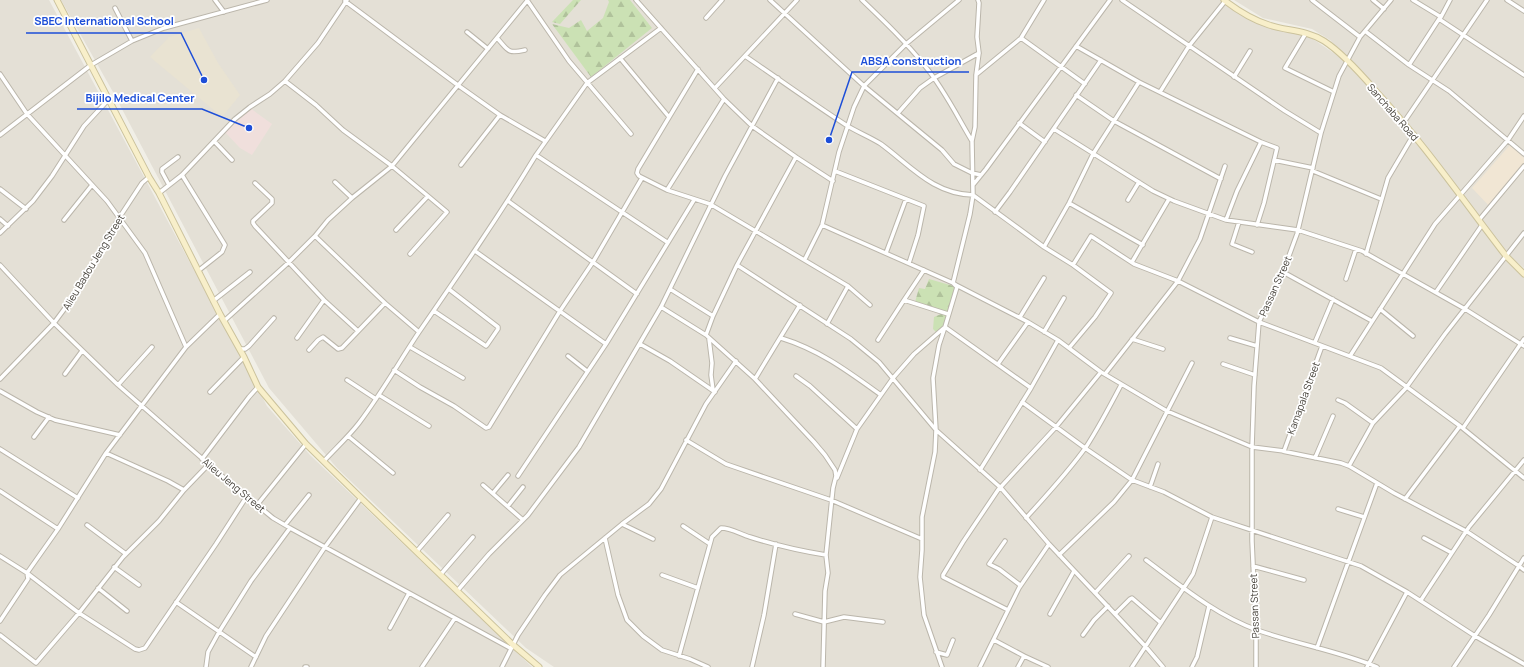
<svg xmlns="http://www.w3.org/2000/svg" width="1524" height="667" font-family="Manrope,sans-serif">
<style>
.residential{fill:#e4e0d6}
.commercial{fill:#f1e6d4}
.education{fill:#e9e3d2}
.medical{fill:#f0dfdc}
.forest{fill:url(#forest-firs)}
.lines{fill:none;stroke-linecap:round;stroke-linejoin:round}
.street-casing{stroke:#bbb6ab;stroke-width:5.5}
.secondary-casing{stroke:#cbc29c;stroke-width:7}
.street{stroke:#fff;stroke-width:3.5}
.secondary{stroke:#f8efca;stroke-width:5}
.labels{text-anchor:middle;stroke-width:3.5;stroke-linejoin:round;paint-order:stroke}
.street-label{font-size:10px;fill:#433f37;stroke:#fff}
.leader{fill:none;stroke:#1d4ed8;stroke-width:1.5}
.callout-dot{fill:#1d4ed8;stroke:#fff;stroke-width:1.5}
.callout-label{font-size:11px;text-anchor:middle;font-weight:bold;fill:#1d4ed8;stroke:#fff;stroke-width:3.5;stroke-linejoin:round;paint-order:stroke}
</style>
<defs>
<pattern id="forest-firs" width="22" height="20" patternUnits="userSpaceOnUse"><rect width="22" height="20" fill="#cbe1b4"/><path d="M5 1l3.5 6h-7zM16 11l3.5 6h-7z" fill="#b0c29b"/></pattern>
</defs>
<rect width="100%" height="100%" fill="#f1efe7"/>
<path class="residential" d="M 0,0 L 49,0 L 267,406 L 310,455 L 532,667 L 0,667 Z
M 61,0 L 1221,0 L 1231,8 L 1261,24 L 1304,33 L 1341,58 L 1403,124 L 1497,248 L 1524,278 L 1524,667 L 554,667 L 526,648 L 337,468 L 269,388 L 113,92 Z
M 1234,0 L 1524,0 L 1524,268 L 1508,254 L 1496,239 L 1407,123 L 1330,40 L 1312,29 L 1263,18 Z"/>
<path class="commercial" d="M 1510,145 L 1524,158 L 1524,168 L 1491,208 L 1472,188 Z"/>
<path class="education" d="M 199,28 L 218,63 L 240,95 L 222,117 L 150,57 L 169,37 Z"/>
<path class="medical" d="M 250,108 L 272,124 L 252,155 L 240,148 L 225,132 L 235,119 Z"/>
<path class="forest" d="M 573,0 L 581,0 L 560,24 L 552,22 Z
M 608,0 L 630,0 L 652,28 L 591,77 L 552,24 L 569,28 L 581,20 L 587,31 L 603,18 L 609,2 Z
M 929,279 L 957,287 L 945,327 L 938,334 L 933,329 L 934,317 L 941,314 L 941,310 L 915,302 L 919,288 L 925,289 Z"/>
<g class="lines">
<g class="street-casing">
<path id="street" d="M 215,0 L 224,12
M 527,0 L 569,61 L 631,134
M 636,0 L 724,99 L 752,126 L 796,157 L 833,181
M 770,0 L 864,86 L 942,150 L 954,164 L 972,173 L 981,175
M 862,0 C 884,21 906,42 925,66 C 944,89 957,116 972,141
M 1122,0 L 1285,111 L 1321,133
M 1312,0 L 1360,37
M 1373,0 L 1384,9
M 1413,0 L 1441,17 L 1439,19 L 1524,75
M 1507,0 L 1524,11
M 345,1 L 459,86 L 500,115 L 545,141
M 115,8 L 132,41
M 1441,17 L 1450,0
M 706,18 L 722,0
M 1365,31 L 1409,65 L 1449,91 L 1524,154
M 467,32 L 488,49
M 1306,33 L 1285,68 L 1334,92
M 497,38 C 509,51 507,54 525,50
M 1021,38 L 1085,84
M 1076,46 L 1139,82 L 1261,142 L 1277,148 L 1264,203 L 1257,225
M 745,56 C 779,79 812,103 846,125 C 857,132 870,137 881,144 C 911,166 933,194 973,195 L 1044,247 L 1073,265 L 1111,293 L 1095,317 L 1069,348
M 620,58 L 669,117
M 1409,65 L 1439,19
M 698,69 L 638,169 L 637,173 L 639,176 L 667,190 L 710,204 L 848,286 L 870,305
M 0,74 L 27,114 L 107,201 L 145,253 L 186,347
M 976,75 L 1021,38 L 1044,0
M 1234,77 L 1250,51
M 715,88 L 797,0
M 1160,92 L 1189,46 L 1226,0
M 1076,95 L 1114,121 L 1221,179
M 898,113 L 920,88 L 934,78 L 979,53
M 1404,122 L 1487,0
M 1019,123 L 1045,142
M 1054,129 L 1153,191 L 1174,201 L 1226,220 L 1298,230 L 1362,251 L 1465,309 L 1524,346
M 0,135 L 91,65 L 132,41 L 164,28 L 267,0
M 214,141 L 232,160
M 536,155 L 587,83 L 661,28
M 796,157 L 737,265 L 713,316 L 706,335 L 755,379 L 814,442 L 825,455 L 835,470 L 836,476 L 833,488 L 826,555 L 828,573 L 825,591 L 823,667
M 1274,160 L 1313,168
M 461,165 L 500,115
M 835,171 L 924,206 L 918,235 L 909,263
M 1313,171 L 1381,199
M 182,175 L 225,245 L 222,252 L 198,271
M 335,182 L 352,198
M 255,183 L 272,199 L 272,203 L 253,221 L 253,223 L 255,226 L 324,300 L 358,331
M 169,185 L 162,172 L 162,169 L 178,157
M 973,185 L 986,169 L 1110,0
M 0,189 L 26,209
M 667,190 L 724,99
M 159,193 L 182,175 L 235,119 L 250,107 L 270,94 L 285,81 L 318,43 L 347,0
M 428,196 L 392,166 L 527,1
M 1128,200 L 1139,182
M 508,201 L 637,294
M 1069,203 L 1143,245
M 995,212 L 1010,192 L 1101,60
M 0,219 L 8,226
M 64,220 L 92,185
M 1226,220 L 1237,191 L 1261,142
M 1479,220 L 1524,166
M 1239,222 L 1232,244 L 1252,252
M 822,225 L 953,283 L 956,285 L 1028,322 L 1058,340 L 1101,372 L 1167,411 L 1252,447 L 1284,451 L 1322,346
M 396,230 L 428,196 L 447,212 L 410,254
M 0,233 L 33,201 L 52,176 L 84,126 L 109,99
M 315,236 L 385,303 L 419,332
M 1044,247 L 1069,203 L 1093,154 L 1139,82
M 475,251 L 606,344
M 886,253 L 906,199
M 1366,254 L 1388,178 L 1414,134
M 805,259 L 822,225 L 839,152 L 854,107 L 864,86 L 906,44 L 959,0
M 1132,262 L 1169,199
M 0,265 L 54,323 L 118,385 L 229,482 L 273,518 L 290,528 L 510,648
M 737,265 L 851,339 L 879,362 L 936,430 L 1001,488 L 1049,544 L 1146,647 L 1163,667
M 1073,265 L 1091,236 L 1134,264 L 1178,281 L 1259,322 L 1381,368 L 1460,426 L 1524,478
M 1283,272 L 1372,321
M 1346,279 L 1356,249
M 670,289 L 713,316
M 1436,292 L 1482,225
M 904,300 L 924,270
M 213,301 L 250,272
M 661,307 L 706,335
M 1380,309 L 1413,336
M 434,311 L 486,346 L 487,345 L 498,329 L 498,327 L 450,290
M 1020,317 L 1044,278
M 224,321 L 288,263 L 315,236 L 328,220 L 352,198 L 392,166 L 343,130 L 316,105 L 285,81
M 827,324 L 848,286
M 1044,332 L 1064,298
M 297,338 L 324,300
M 781,338 C 820,350 849,372 881,395
M 1230,338 L 1257,346
M 709,339 L 712,363 L 711,375 L 713,390
M 1132,339 L 1163,349
M 878,340 L 904,300 L 948,314
M 1315,342 L 1333,299
M 640,344 L 670,361 L 715,392
M 410,347 L 463,378
M 240,349 L 245,349 L 249,346 L 274,318
M 309,350 L 318,340 L 323,337 L 338,349 L 342,348 L 385,303
M 568,356 L 587,371
M 1350,356 L 1435,224 L 1508,140 L 1524,116
M 998,364 L 1028,322
M 1223,364 L 1255,375
M 394,370 L 420,387 L 454,406 L 486,428 L 489,427 L 560,311 L 593,262 L 642,178
M 65,374 L 82,351
M 1105,374 L 1178,281 L 1200,239 L 1225,166
M 796,376 L 810,386 L 857,429
M 0,379 L 54,323 L 71,300 L 119,218 L 142,183 L 149,177
M 755,379 L 800,305
M 347,380 L 376,399
M 118,385 L 152,347
M 0,391 L 37,412 L 55,420 L 120,435
M 210,392 L 244,357
M 379,395 L 429,426
M 1338,400 L 1345,403 L 1373,423
M 1022,402 L 1085,448 L 1132,480 L 1164,492 L 1212,517 L 1361,566 L 1407,592 L 1475,636 L 1524,664
M 1463,428 L 1524,339
M 348,436 L 393,473
M 34,437 L 49,417
M 686,440 L 726,464 L 831,500 L 922,539
M 0,449 L 78,498
M 1282,451 L 1341,463 L 1349,466 L 1394,493 L 1466,531 L 1519,566 L 1524,570
M 106,453 L 168,481 L 184,490
M 1315,458 L 1333,416
M 202,459 L 249,397 L 258,387
M 324,461 C 336,448 349,436 359,423 C 381,394 399,362 419,332 C 459,274 499,216 536,155 L 667,242
M 1349,466 L 1373,423 L 1406,388 L 1445,334 L 1524,233
M 980,470 L 1031,388 L 1058,340
M 518,476 L 606,344 L 694,200
M 837,478 L 857,429 L 893,378 L 914,354 L 945,327 L 957,287 L 953,283 L 970,214 L 973,195 L 972,141 L 975,127 L 976,75 L 979,53 L 977,37 L 979,3 L 978,0
M 483,485 L 523,520
M 1150,487 L 1158,464
M 0,491 L 58,529
M 493,493 L 508,475
M 1405,499 L 1460,426
M 257,505 L 306,444
M 508,506 L 523,487
M 1338,509 L 1364,517
M 1026,518 C 1046,496 1069,471 1086,447 C 1099,427 1110,406 1121,385
M 622,524 L 653,539
M 87,525 L 126,554
M 285,525 L 309,495
M 683,526 L 710,544
M 605,538 L 618,595 L 627,620 L 643,636 L 662,650 L 690,659 L 708,667
M 1424,538 L 1452,553
M 1005,541 L 989,564 L 999,569 L 1020,585
M 417,551 L 448,515
M 1059,555 L 1114,502 L 1132,480 L 1192,363
M 0,556 L 27,573 L 79,613 L 123,557 L 159,521 L 184,490 L 209,464
M 1146,560 C 1181,586 1216,615 1257,630 C 1296,644 1339,651 1377,667
M 1253,566 L 1304,580
M 114,567 L 139,585
M 441,574 L 473,537
M 662,575 L 698,588
M 98,588 L 127,611
M 458,590 L 489,554 L 528,515 L 579,447 L 661,307 L 725,176 L 778,78
M 1095,593 L 1129,556
M 1421,600 L 1469,527 L 1524,460
M 176,602 L 256,657
M 1008,610 L 943,577 L 943,575 L 963,542 L 998,490 L 1056,427 L 1101,372
M 795,614 L 824,622 L 844,617 L 883,622
M 1050,614 L 1074,571
M 1115,614 L 1130,599 L 1132,598 L 1161,623
M 0,621 L 28,579 L 27,573 L 58,529 L 106,453 L 186,347 L 220,314
M 390,628 L 409,593
M 0,635 L 36,663 L 79,613 L 135,649 L 139,650 L 145,648 L 216,544 L 247,496
M 1083,635 L 1094,620 L 1108,606
M 994,640 L 1024,656 L 1048,667
M 1317,648 L 1377,483
M 936,652 L 947,655 L 953,640
M 679,656 L 712,537 L 721,528 C 731,528 740,534 750,537 C 775,545 800,551 826,555
M 206,667 L 208,652 L 219,632 L 251,581 L 290,528
M 251,667 L 266,636 L 325,547 L 361,498
M 305,667 L 307,667
M 422,667 L 455,618
M 502,667 L 518,635 L 545,595 L 560,575 L 622,524 L 649,504 L 661,489 L 706,404 L 736,361
M 752,667 L 764,615 L 776,544
M 942,667 L 924,615 L 920,577 L 922,550 L 922,517 L 935,452 L 936,430 L 933,378 L 939,345 L 945,327 L 1031,388
M 980,667 L 1019,588 L 1049,544
M 1018,667 L 1024,656
M 1132,667 L 1193,574 L 1212,517
M 1192,667 L 1197,657 L 1209,606
M 1256,667 L 1256,630 L 1252,541 L 1252,447 L 1254,386 L 1259,322 L 1283,272 L 1297,234 L 1321,133 L 1339,76 L 1360,37 L 1391,0
M 1367,667 L 1407,592
M 1454,667 L 1489,615 L 1524,558"/>
</g>
<g class="secondary-casing">
<path id="secondary" d="M 57,0 L 149,177 L 159,193 L 220,314 L 244,357 L 258,387 L 306,444 L 361,498 L 512,644 L 539,667
M 1224,0 C 1237,10 1253,20 1269,25 C 1287,31 1307,30 1324,41 C 1341,52 1361,74 1374,89 C 1422,141 1463,200 1506,256 L 1524,274"/>
</g>
<use href="#street" class="street"/>
<use href="#secondary" class="secondary"/>
</g>
<g class="labels">
<g class="street-label">
<text transform="translate(1393 112) rotate(49)" y="4">Sanchaba Road</text>
<text transform="translate(93 262) rotate(-59)" y="4">Alieu Badou Jeng Street</text>
<text transform="translate(1275 286) rotate(-66)" y="4">Passan Street</text>
<text transform="translate(1303 398) rotate(-70)" y="4">Kamapala Street</text>
<text transform="translate(234 485) rotate(40)" y="4">Alieu Jeng Street</text>
<text transform="translate(1254 606) rotate(-92)" y="4">Passan Street</text>
</g>
</g>
<path class="leader" d="M204 80L181 33H26M829 140L852 72H969M249 128L202 109H77"/>
<g class="callout-dot">
<circle cx="204" cy="80" r="4"/>
<circle cx="829" cy="140" r="4"/>
<circle cx="249" cy="128" r="4"/>
</g>
<g class="callout-label">
<text x="104" y="25">SBEC International School</text>
<text x="911" y="65">ABSA construction</text>
<text x="140" y="102">Bijilo Medical Center</text>
</g>
</svg>
